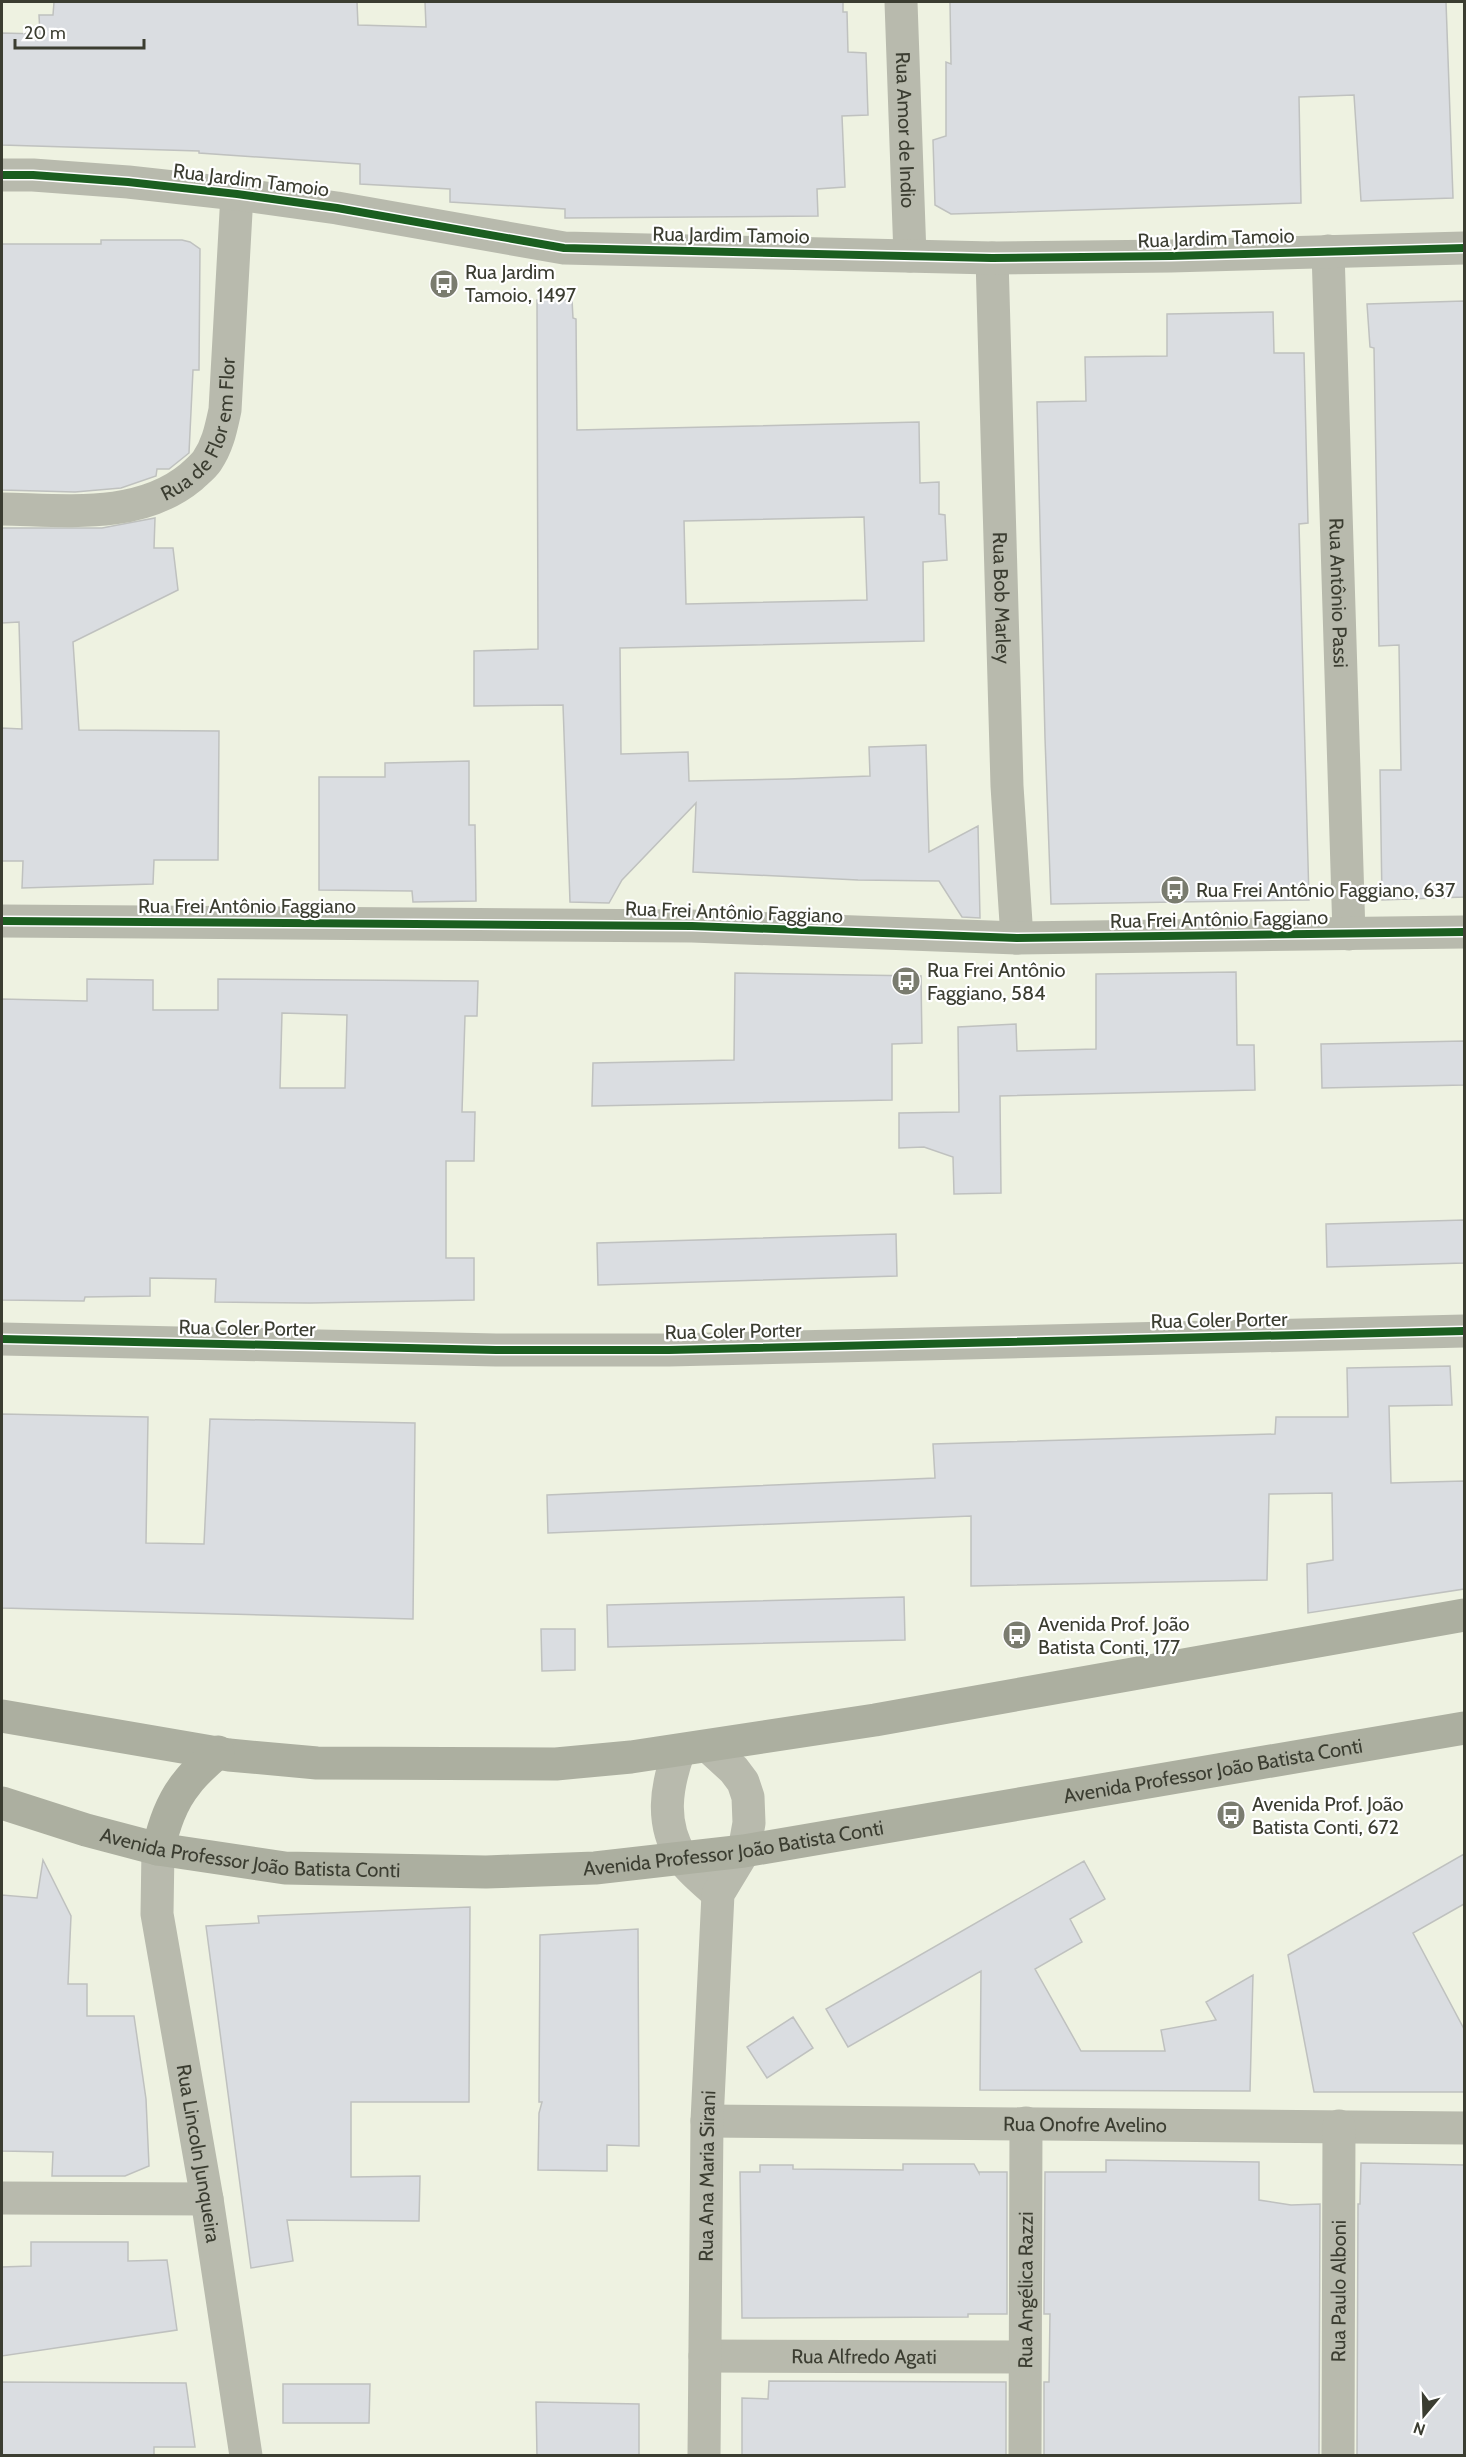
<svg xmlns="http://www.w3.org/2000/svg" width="1466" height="2457" font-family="Cabin,sans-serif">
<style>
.building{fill:#dadde1;stroke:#bfc1bf;stroke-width:1.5;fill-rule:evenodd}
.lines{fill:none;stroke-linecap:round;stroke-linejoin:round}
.minor{stroke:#b8baad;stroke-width:33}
.tertiary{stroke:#b8baad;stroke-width:33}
.secondary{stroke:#acafa0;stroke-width:33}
.cycleway-casing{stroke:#fff;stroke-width:11}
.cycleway{stroke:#1b5e20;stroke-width:8}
.labels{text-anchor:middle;stroke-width:4.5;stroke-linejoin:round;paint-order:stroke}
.street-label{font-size:20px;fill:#3b3d31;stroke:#fff}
.poi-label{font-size:20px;fill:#3b3d31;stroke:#fff;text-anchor:start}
</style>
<rect width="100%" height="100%" fill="#eef2e1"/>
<path class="building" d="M 54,2 L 357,2 L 358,25 L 426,27 L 425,2 L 843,2 L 843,12 L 847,12 L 848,52 L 866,53 L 868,115 L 842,116 L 845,187 L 817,189 L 818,216 L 565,218 L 565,209 L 450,202 L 450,189 L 360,184 L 360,164 L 199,153 L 199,151 L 2,145 L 2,33 L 40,34 L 39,15 L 53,15 Z
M 950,2 L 1446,2 L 1453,198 L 1361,201 L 1354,95 L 1299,97 L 1301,203 L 951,214 L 935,205 L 933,140 L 946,136 L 946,62 L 951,64 Z
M 101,240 L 182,240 L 190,242 L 200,249 L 199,370 L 193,370 L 189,453 L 169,469 L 157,469 L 156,476 L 121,488 L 75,492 L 2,490 L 2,244 L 101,244 Z
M 537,300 L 572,300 L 573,318 L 576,319 L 577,430 L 919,422 L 920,483 L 939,482 L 939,514 L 945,515 L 947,560 L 923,562 L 924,641 L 620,648 L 621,754 L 688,752 L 689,781 L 788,779 L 870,776 L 869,747 L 926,745 L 929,852 L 978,826 L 980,918 L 962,917 L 939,881 L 858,880 L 693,872 L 696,803 L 622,880 L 609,903 L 570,902 L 563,705 L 474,706 L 474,651 L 538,649 ZM 864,517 L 867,600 L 686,604 L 684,521 Z
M 1464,301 L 1464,897 L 1382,900 L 1380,770 L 1401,770 L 1399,645 L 1379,646 L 1374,348 L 1370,347 L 1367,304 Z
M 1273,312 L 1274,353 L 1304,353 L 1308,523 L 1299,524 L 1309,900 L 1051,904 L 1045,738 L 1037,402 L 1086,401 L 1085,357 L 1167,356 L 1167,314 Z
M 155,518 L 154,548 L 173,548 L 178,590 L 73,642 L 79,730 L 219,731 L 218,860 L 154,860 L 153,884 L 22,888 L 23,861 L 2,861 L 2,728 L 22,729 L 19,622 L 2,623 L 2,528 L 102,528 Z
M 469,761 L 469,825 L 475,825 L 476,901 L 413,902 L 412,891 L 319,890 L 319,777 L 385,777 L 385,763 Z
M 1236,972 L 1237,1045 L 1254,1045 L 1255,1090 L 1000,1096 L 1001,1193 L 954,1194 L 953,1157 L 924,1147 L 899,1148 L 899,1113 L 959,1112 L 958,1027 L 1016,1024 L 1017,1051 L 1096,1049 L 1096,974 Z
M 735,973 L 921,976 L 922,1043 L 892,1044 L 892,1100 L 592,1106 L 593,1063 L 734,1060 Z
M 87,979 L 153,980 L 153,1010 L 218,1010 L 218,979 L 478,981 L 477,1016 L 465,1016 L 462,1112 L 475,1112 L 474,1161 L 446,1161 L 446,1258 L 474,1258 L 474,1300 L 310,1303 L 215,1302 L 216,1279 L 150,1278 L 150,1296 L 85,1297 L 84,1301 L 2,1300 L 2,999 L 87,1001 ZM 282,1013 L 347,1015 L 345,1088 L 280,1088 Z
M 1464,1041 L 1464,1085 L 1322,1088 L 1321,1044 Z
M 1464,1220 L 1464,1263 L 1327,1267 L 1326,1224 Z
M 896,1234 L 897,1276 L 598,1285 L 597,1243 Z
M 1450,1366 L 1452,1405 L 1389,1406 L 1391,1483 L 1464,1481 L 1464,1589 L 1308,1613 L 1307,1564 L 1333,1560 L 1332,1493 L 1269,1494 L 1267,1580 L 971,1586 L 971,1516 L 548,1533 L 547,1495 L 935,1478 L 933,1444 L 1275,1434 L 1276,1417 L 1348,1417 L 1347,1368 Z
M 2,1414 L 148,1417 L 146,1543 L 204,1544 L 210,1419 L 415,1423 L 413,1619 L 2,1608 Z
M 904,1597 L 905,1640 L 608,1647 L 607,1605 Z
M 541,1629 L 575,1629 L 575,1670 L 542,1671 Z
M 1464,1854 L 1464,1904 L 1413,1933 L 1464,2029 L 1464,2092 L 1314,2092 L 1288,1955 Z
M 43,1860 L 71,1916 L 68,1984 L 87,1984 L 87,2016 L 134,2016 L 146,2099 L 149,2166 L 125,2176 L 52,2176 L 53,2152 L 2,2151 L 2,1895 L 37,1898 Z
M 1084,1861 L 1105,1899 L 1070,1919 L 1082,1942 L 1035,1969 L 1081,2051 L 1165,2051 L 1161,2030 L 1216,2020 L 1206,2002 L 1253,1975 L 1250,2091 L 980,2090 L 981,1971 L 848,2047 L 826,2009 Z
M 470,1907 L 469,2102 L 351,2102 L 351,2177 L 420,2176 L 419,2221 L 287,2220 L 293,2261 L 251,2268 L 206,1926 L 259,1923 L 258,1916 Z
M 638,1929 L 639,2146 L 607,2145 L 607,2171 L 538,2170 L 539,2113 L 542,2102 L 539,2102 L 540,1935 Z
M 793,2017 L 813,2048 L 767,2078 L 747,2047 Z
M 1106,2160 L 1259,2162 L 1259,2200 L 1291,2205 L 1320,2204 L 1319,2456 L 1044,2456 L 1044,2382 L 1049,2382 L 1050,2314 L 1044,2314 L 1045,2172 L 1106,2172 Z
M 1361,2163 L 1464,2165 L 1464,2456 L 1357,2456 L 1358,2204 L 1360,2204 Z
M 903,2164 L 974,2164 L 979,2173 L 979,2172 L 1007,2172 L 1007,2314 L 968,2314 L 968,2317 L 742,2318 L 740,2172 L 760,2172 L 760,2165 L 793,2165 L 793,2169 L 903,2170 Z
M 31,2242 L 128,2242 L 128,2261 L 167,2260 L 177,2330 L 2,2356 L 2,2267 L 31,2266 Z
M 769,2381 L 1006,2382 L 1006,2456 L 742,2456 L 742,2398 L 768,2399 Z
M 2,2382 L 186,2383 L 195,2447 L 154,2447 L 154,2456 L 2,2456 Z
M 283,2384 L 370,2384 L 369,2423 L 283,2423 Z
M 536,2402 L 639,2404 L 639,2456 L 537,2456 Z"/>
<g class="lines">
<g class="minor">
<path id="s1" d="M 901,2 L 910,256"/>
<path id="s2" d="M 1328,251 L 1349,934"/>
<path id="s3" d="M 992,258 L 1007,786 L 1017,938"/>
<path id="s4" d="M 2,509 C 65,510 139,520 191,477 C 196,472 203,467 207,461 C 218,445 221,428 225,410 L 237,194"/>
<path d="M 2,921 L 692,926 L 1017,938 L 1464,932"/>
<path d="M 2,1339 L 496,1350 L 669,1350 L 1464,1331"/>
<path d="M 679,1751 C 666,1787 660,1823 682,1858 C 690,1871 707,1883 718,1894"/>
<path id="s5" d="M 158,1849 L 157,1914 L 207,2199 L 246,2456"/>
<path id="s6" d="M 707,2121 L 1464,2128"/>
<path d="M 2,2198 L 207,2199"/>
<path id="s7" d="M 705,2356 L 1024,2357"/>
<path id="s8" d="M 704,2456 L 707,2121 L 718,1894 L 744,1851 L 749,1823 L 748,1797 L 743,1782 L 734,1770 L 709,1747"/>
<path id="s9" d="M 1025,2456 L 1026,2123"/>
<path id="s10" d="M 1338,2456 L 1339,2126"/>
</g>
<path class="tertiary" d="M 2,175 L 33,175 L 128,182 L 237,194 L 337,208 L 564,248 L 992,258 L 1171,256 L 1464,248"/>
<g class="secondary">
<path d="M 2,1716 L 229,1755 L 317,1763 L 556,1764 L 631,1757 L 875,1720 L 1464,1615"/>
<path id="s11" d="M 2,1803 L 86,1830 L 158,1849 L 285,1868 L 486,1872 L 595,1868 L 744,1851 L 1464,1728"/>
<path d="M 158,1849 C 164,1826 171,1802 187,1783 C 195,1772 207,1762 218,1752"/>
</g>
<g class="cycleway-casing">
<path id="cycleway" d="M 2,175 L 33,175 L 128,182 L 237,194 L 337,208 L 564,248 L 992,258 L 1171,256 L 1464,248
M 2,921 L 692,926 L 1017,938 L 1464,932
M 2,1339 L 496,1350 L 669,1350 L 1464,1331"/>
</g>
<use href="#cycleway" class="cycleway"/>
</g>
<defs>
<g id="bus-disc" transform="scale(1.5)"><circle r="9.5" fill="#7a7c6f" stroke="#fff"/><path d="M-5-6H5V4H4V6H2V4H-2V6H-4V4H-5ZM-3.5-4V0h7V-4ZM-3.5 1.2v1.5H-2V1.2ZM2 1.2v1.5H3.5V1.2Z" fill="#fff"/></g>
</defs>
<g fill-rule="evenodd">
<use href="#bus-disc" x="444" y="284"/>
<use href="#bus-disc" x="1175" y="890"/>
<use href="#bus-disc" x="906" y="981"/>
<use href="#bus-disc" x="1017" y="1635"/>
<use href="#bus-disc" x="1231" y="1815"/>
</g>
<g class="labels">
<g class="street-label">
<text dy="7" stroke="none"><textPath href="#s1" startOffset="128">Rua Amor de Indio</textPath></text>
<text transform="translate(251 180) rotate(7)" y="7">Rua Jardim Tamoio</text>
<text transform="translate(731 235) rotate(1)" y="7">Rua Jardim Tamoio</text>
<text transform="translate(1216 238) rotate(-2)" y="7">Rua Jardim Tamoio</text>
<text dy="7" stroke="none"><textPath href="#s4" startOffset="244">Rua de Flor em Flor</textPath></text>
<text dy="7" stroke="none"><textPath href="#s2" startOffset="342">Rua Antônio Passi</textPath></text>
<text dy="7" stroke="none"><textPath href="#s3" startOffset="340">Rua Bob Marley</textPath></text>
<text x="247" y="913">Rua Frei Antônio Faggiano</text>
<text transform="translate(734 912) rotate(2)" y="7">Rua Frei Antônio Faggiano</text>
<text transform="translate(1219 919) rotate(-1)" y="7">Rua Frei Antônio Faggiano</text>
<text transform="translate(1219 1320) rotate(-1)" y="7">Rua Coler Porter</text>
<text transform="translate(247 1328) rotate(1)" y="7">Rua Coler Porter</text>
<text transform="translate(733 1331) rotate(-1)" y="7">Rua Coler Porter</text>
<text dy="7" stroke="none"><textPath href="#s11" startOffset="1227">Avenida Professor João Batista Conti</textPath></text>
<text dy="7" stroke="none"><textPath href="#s11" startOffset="741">Avenida Professor João Batista Conti</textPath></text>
<text dy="7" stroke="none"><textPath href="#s11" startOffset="255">Avenida Professor João Batista Conti</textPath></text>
<text dy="7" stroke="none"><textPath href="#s6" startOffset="378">Rua Onofre Avelino</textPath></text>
<text dy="7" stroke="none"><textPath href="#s5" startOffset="308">Rua Lincoln Junqueira</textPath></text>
<text dy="7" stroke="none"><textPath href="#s8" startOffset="280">Rua Ana Maria Sirani</textPath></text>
<text dy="7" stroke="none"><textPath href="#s9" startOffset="166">Rua Angélica Razzi</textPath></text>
<text dy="7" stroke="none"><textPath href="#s10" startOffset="165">Rua Paulo Alboni</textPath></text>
<text dy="7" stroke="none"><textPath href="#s7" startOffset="159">Rua Alfredo Agati</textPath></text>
</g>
<g class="poi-label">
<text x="465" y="279">Rua Jardim<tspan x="465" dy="23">Tamoio, 1497</tspan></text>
<text x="1196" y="897">Rua Frei Antônio Faggiano, 637</text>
<text x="927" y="977">Rua Frei Antônio<tspan x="927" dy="23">Faggiano, 584</tspan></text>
<text x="1038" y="1631">Avenida Prof. João<tspan x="1038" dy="23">Batista Conti, 177</tspan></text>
<text x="1252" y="1811">Avenida Prof. João<tspan x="1252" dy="23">Batista Conti, 672</tspan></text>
</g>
</g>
<rect width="1466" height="2457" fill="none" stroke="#3b3d31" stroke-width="6"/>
<g transform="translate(1424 2415) rotate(199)" stroke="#ffffff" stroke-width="4.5" paint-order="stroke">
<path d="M0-4.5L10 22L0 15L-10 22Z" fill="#3b3d31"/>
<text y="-9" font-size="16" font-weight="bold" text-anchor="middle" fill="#3b3d31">N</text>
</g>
<path d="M15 39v9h129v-9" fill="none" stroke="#3b3d31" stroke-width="3"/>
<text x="24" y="39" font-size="18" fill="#3b3d31" stroke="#ffffff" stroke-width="4.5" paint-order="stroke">20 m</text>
</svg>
